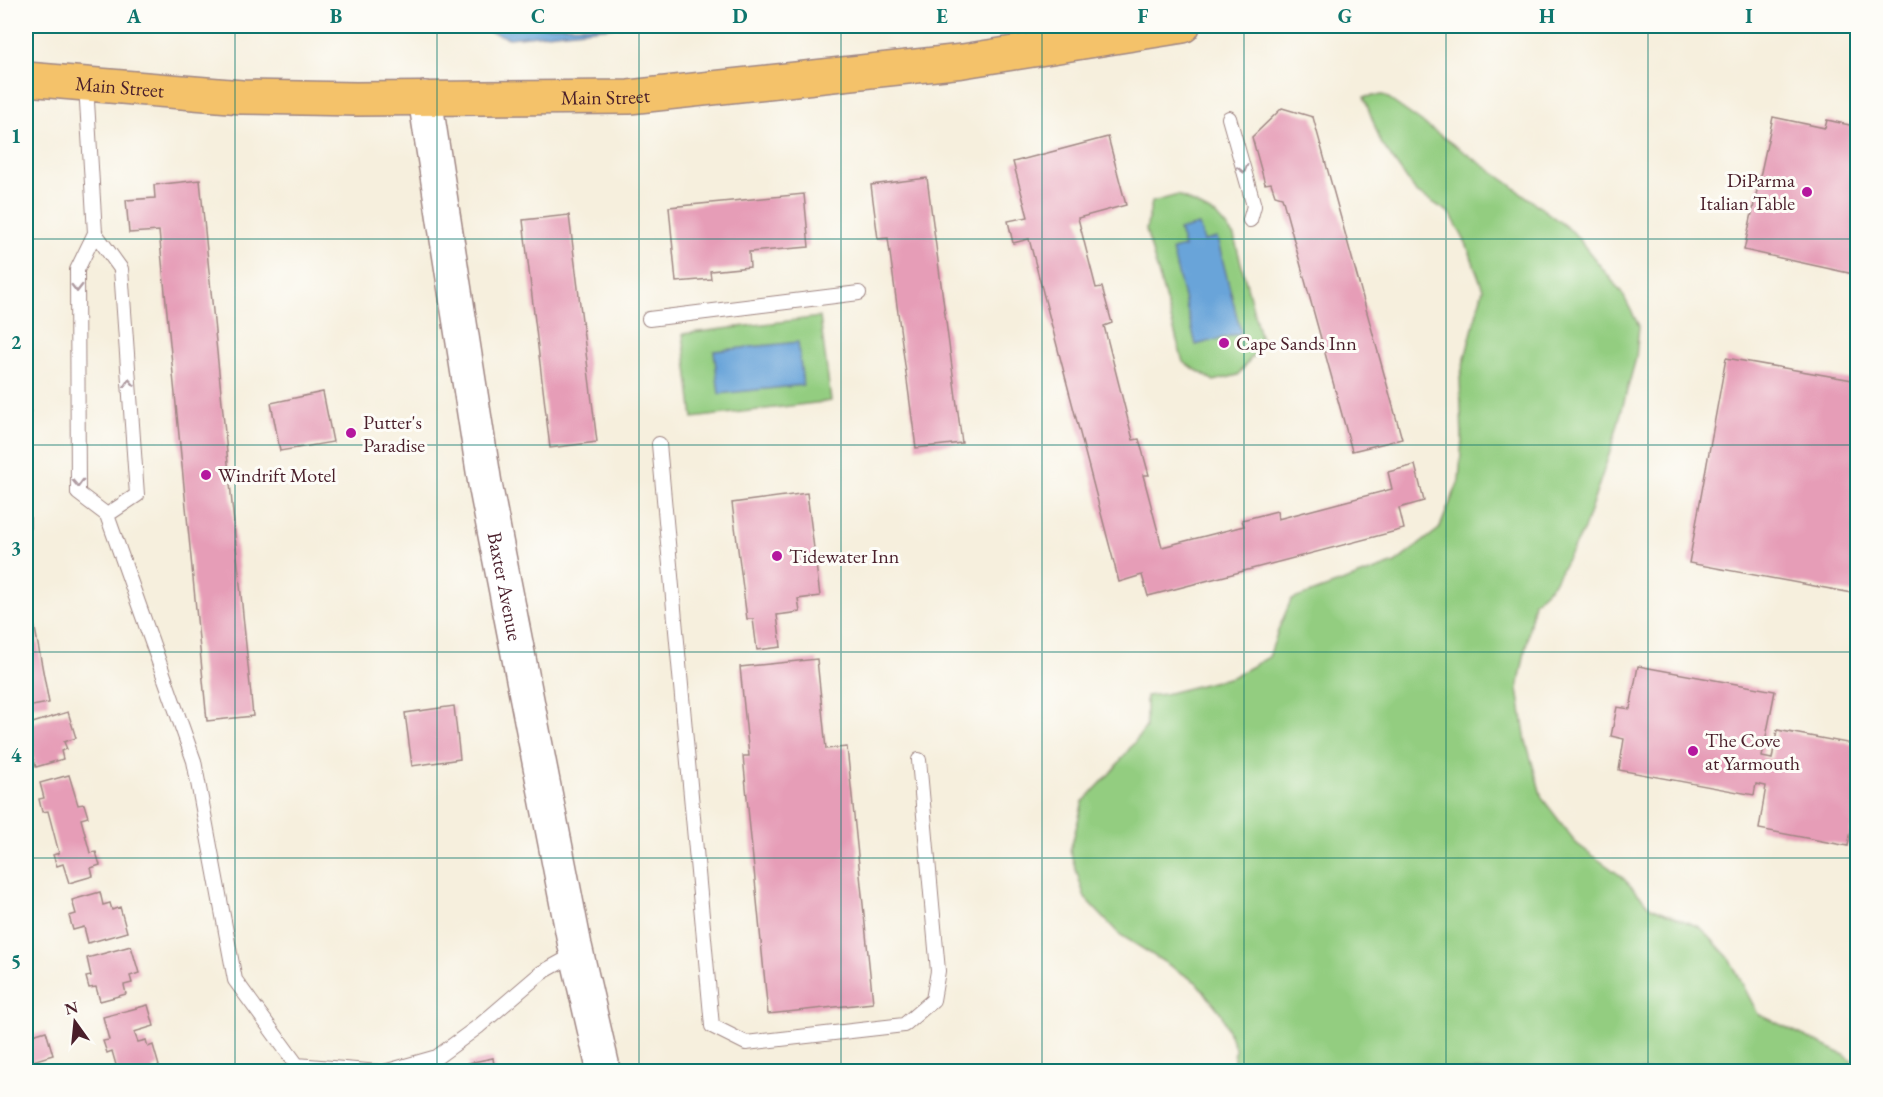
<svg xmlns="http://www.w3.org/2000/svg" width="1883" height="1097" font-family="'EB Garamond',serif">
<style>
.green{fill:#93cd80;stroke:#6e7656;stroke-width:1.5}
.water{fill:#69a4d9;stroke:#5a6282;stroke-width:1.5}
.building{fill:#e69db7}
.lines{fill:none;stroke-linecap:round;stroke-linejoin:round}
.service-casing{stroke:#a08784;stroke-width:16}
.tertiary-casing{stroke:#a08784;stroke-width:36}
.primary-casing{stroke:#a08784;stroke-width:36}
.service{stroke:#fff;stroke-width:14}
.tertiary{stroke:#fff;stroke-width:33}
.primary{stroke:#f4c26a;stroke-width:33}
.oneway{stroke:#ae9aa0}
.grid{fill:none;stroke:#0f766e;stroke-width:1.5;stroke-opacity:0.55}
.poi-dot{fill:#b5179e;stroke:#fdfcf7;stroke-width:2}
.labels{text-anchor:middle;stroke-width:6;stroke-linejoin:round;paint-order:stroke}
.street-label{font-size:20px;fill:#4a1f2b;stroke:#fdfcf7}
.poi-label{font-size:20px;fill:#4a1f2b;stroke:#fdfcf7;text-anchor:start}
.neatline{fill:none;stroke:#0f766e;stroke-width:2}
.grid-label{font-size:20px;text-anchor:middle;font-weight:bold;fill:#0f766e}
</style>
<rect width="100%" height="100%" fill="#fdfcf7"/>
<filter id="ink" filterUnits="userSpaceOnUse"><feTurbulence type="fractalNoise" baseFrequency=".0167" numOctaves="2"/><feDisplacementMap in="SourceGraphic" scale="12" xChannelSelector="R" yChannelSelector="G"/><feConvolveMatrix kernelMatrix="1 2 1 2 8 2 1 2 1" color-interpolation-filters="sRGB"/></filter>
<filter id="wash" filterUnits="userSpaceOnUse"><feTurbulence type="fractalNoise" baseFrequency=".008" numOctaves="4" result="noise"/><feDisplacementMap in="SourceGraphic" scale="24" xChannelSelector="R" yChannelSelector="G"/><feGaussianBlur stdDeviation="1.35" result="paint"/><feColorMatrix in="noise" values="0 0 0 0 0 0 0 0 0 0 0 0 0 0 0 0 0 1.4 0 .05"/><feComposite in="paint" operator="in"/></filter>
<g filter="url(#wash)">
<rect width="100%" height="100%" fill="#f6efdd"/>
<path class="green" d="M 1383,95 L 1507,182 L 1573,232 L 1622,293 L 1639,326 L 1636,358 L 1611,449 L 1584,529 L 1553,584 L 1534,602 L 1518,689 L 1526,741 L 1542,798 L 1577,844 L 1621,876 L 1651,907 L 1701,928 L 1729,958 L 1758,1014 L 1844,1055 L 1857,1065 L 1857,1071 L 1233,1071 L 1235,1048 L 1221,1013 L 1196,982 L 1119,934 L 1085,898 L 1070,851 L 1083,802 L 1114,769 L 1146,727 L 1146,696 L 1165,694 L 1232,677 L 1269,657 L 1279,628 L 1291,600 L 1395,563 L 1439,529 L 1459,481 L 1462,439 L 1460,377 L 1483,289 L 1466,243 L 1450,213 L 1416,192 L 1381,143 L 1364,97 Z
M 1178,195 L 1216,215 L 1234,236 L 1262,344 L 1238,375 L 1214,381 L 1183,362 L 1146,230 L 1152,202 Z
M 820,317 L 831,401 L 693,418 L 683,334 Z"/>
<path class="water" d="M 471,26 L 622,26 L 509,38 Z
M 1199,225 L 1204,241 L 1217,238 L 1241,333 L 1196,345 L 1172,250 L 1184,247 L 1179,230 Z
M 798,342 L 803,385 L 719,394 L 714,351 Z"/>
<g id="blocks">
<path class="building" d="M 1282,108 L 1313,117 L 1402,439 L 1352,451 L 1282,197 L 1275,195 L 1271,183 L 1265,184 L 1252,137 Z
M 1773,117 L 1825,128 L 1827,120 L 1854,126 L 1852,133 L 1858,134 L 1858,275 L 1744,250 Z
M 1108,137 L 1126,205 L 1078,218 L 1096,288 L 1102,287 L 1112,323 L 1104,326 L 1133,440 L 1139,439 L 1149,475 L 1143,475 L 1162,547 L 1244,526 L 1242,520 L 1277,511 L 1278,519 L 1392,489 L 1388,472 L 1415,465 L 1424,501 L 1399,508 L 1404,529 L 1148,596 L 1142,575 L 1119,582 L 1029,239 L 1013,243 L 1008,221 L 1028,217 L 1013,162 Z
M 927,178 L 962,443 L 916,448 L 888,238 L 878,239 L 871,185 Z
M 200,180 L 253,716 L 207,721 L 159,231 L 129,233 L 126,200 L 155,198 L 154,185 Z
M 26,184 L 32,184 L 30,555 L 26,555 Z
M 804,194 L 809,247 L 749,252 L 750,267 L 710,271 L 711,279 L 676,282 L 669,207 Z
M 569,215 L 597,442 L 550,448 L 523,220 Z
M 1726,358 L 1858,381 L 1858,594 L 1689,563 Z
M 323,392 L 333,442 L 280,451 L 271,403 Z
M 807,493 L 820,596 L 798,599 L 800,612 L 777,615 L 781,647 L 757,650 L 753,619 L 747,619 L 732,503 Z
M 26,581 L 49,703 L 26,707 Z
M 817,659 L 826,749 L 847,747 L 873,1003 L 768,1014 L 743,756 L 749,756 L 740,667 Z
M 1638,666 L 1775,691 L 1762,757 L 1772,759 L 1777,730 L 1858,745 L 1858,811 L 1855,811 L 1848,846 L 1759,829 L 1766,786 L 1756,784 L 1754,795 L 1619,770 L 1624,739 L 1611,736 L 1617,707 L 1630,709 Z
M 454,706 L 460,759 L 412,766 L 405,713 Z
M 68,712 L 76,738 L 64,742 L 67,749 L 61,751 L 63,759 L 36,767 L 32,754 L 27,755 L 26,752 L 26,743 L 28,743 L 26,725 Z
M 69,775 L 78,805 L 84,804 L 88,817 L 81,819 L 90,853 L 96,852 L 100,865 L 91,868 L 93,876 L 69,883 L 63,864 L 57,866 L 53,855 L 59,853 L 48,811 L 42,812 L 39,799 L 44,798 L 40,783 Z
M 100,892 L 103,905 L 110,903 L 112,910 L 120,907 L 127,932 L 88,943 L 84,927 L 73,930 L 69,916 L 76,914 L 72,900 Z
M 131,946 L 139,973 L 130,976 L 132,983 L 124,985 L 126,994 L 100,1001 L 96,987 L 89,988 L 86,977 L 91,976 L 87,958 Z
M 148,1005 L 154,1026 L 134,1032 L 138,1042 L 146,1040 L 148,1047 L 153,1045 L 159,1066 L 153,1068 L 154,1072 L 118,1072 L 112,1051 L 107,1053 L 103,1041 L 109,1040 L 103,1017 Z
M 46,1031 L 53,1055 L 26,1063 L 26,1037 Z
M 493,1058 L 495,1072 L 469,1072 L 468,1063 Z"/>
</g>
</g>
<g filter="url(#ink)">
<use href="#blocks" fill-opacity="0" stroke="#a08784" stroke-width="1.5"/>
<g class="lines">
<g class="service-casing">
<path id="service" d="M 86,85 L 95,233 L 77,270 L 78,493 L 107,515 L 137,495 L 121,269 L 95,233
M 1229,118 L 1254,206 L 1250,220
M 649,319 L 859,293
M 659,444 L 712,1026 L 746,1043 L 904,1025 L 933,1000 L 938,971 L 919,760
M 107,515 L 194,761 L 235,980 L 297,1065 L 379,1072
M 384,1072 L 437,1057 L 479,1026 L 541,973 L 577,953"/>
</g>
<g class="tertiary-casing">
<g id="tertiary">
<path id="s1" d="M 425,98 L 485,484 L 575,946 L 604,1072"/>
</g>
</g>
<g class="primary-casing">
<g id="primary">
<path id="s2" d="M 26,79 L 242,97 L 356,99 L 629,97 L 963,61 L 1183,26"/>
</g>
</g>
<use href="#service" class="service"/>
<use href="#tertiary" class="tertiary"/>
<use href="#primary" class="primary"/>
</g>
<defs><path id="oneway-chevron" d="M-2-3.5L2.5 0L-2 3.5" fill="none" stroke-width="1.6" stroke-linecap="round" stroke-linejoin="round" transform="scale(1.5)"/></defs>
<g class="oneway">
<use href="#oneway-chevron" transform="translate(1243 169) rotate(74)"/>
<use href="#oneway-chevron" transform="translate(77 288) rotate(90)"/>
<use href="#oneway-chevron" transform="translate(129 383) rotate(-94)"/>
<use href="#oneway-chevron" transform="translate(78 483) rotate(88)"/>
</g>
</g>
<path class="grid" d="M 235,26 L 235,1072M 437,26 L 437,1072M 639,26 L 639,1072M 841,26 L 841,1072M 1042,26 L 1042,1072M 1244,26 L 1244,1072M 1446,26 L 1446,1072M 1648,26 L 1648,1072M 26,239 L 1858,239M 26,445 L 1858,445M 26,652 L 1858,652M 26,858 L 1858,858"/>
<g class="poi-dot">
<circle cx="1807" cy="192" r="6"/>
<circle cx="1224" cy="343" r="6"/>
<circle cx="351" cy="433" r="6"/>
<circle cx="206" cy="475" r="6"/>
<circle cx="777" cy="556" r="6"/>
<circle cx="1693" cy="751" r="6"/>
</g>
<g class="labels">
<g class="street-label">
<text dy="7" stroke="none"><textPath href="#s2" startOffset="94">Main Street</textPath></text>
<text dy="7" stroke="none"><textPath href="#s2" startOffset="580">Main Street</textPath></text>
<text dy="7" stroke="none"><textPath href="#s1" startOffset="495">Baxter Avenue</textPath></text>
</g>
<g class="poi-label">
<text x="1795" y="187" text-anchor="end">DiParma<tspan x="1795" dy="23">Italian Table</tspan></text>
<text x="1236" y="350">Cape Sands Inn</text>
<text x="363" y="429">Putter's<tspan x="363" dy="23">Paradise</tspan></text>
<text x="218" y="482">Windrift Motel</text>
<text x="789" y="563">Tidewater Inn</text>
<text x="1705" y="747">The Cove<tspan x="1705" dy="23">at Yarmouth</tspan></text>
</g>
</g>
<rect width="1883" height="1097" fill="none" stroke="#fdfcf7" stroke-width="66"/>
<g transform="translate(75 1022) rotate(345)" stroke="#fdfcf7" stroke-width="4.5" paint-order="stroke">
<path d="M0-4.5L10 22L0 15L-10 22Z" fill="#4a1f2b"/>
<text y="-9" font-size="16" font-weight="bold" text-anchor="middle" fill="#4a1f2b">N</text>
</g>
<rect x="33" y="33" width="1817" height="1031" class="neatline"/>
<g class="grid-label">
<text x="134" y="23">A</text>
<text x="336" y="23">B</text>
<text x="538" y="23">C</text>
<text x="740" y="23">D</text>
<text x="942" y="23">E</text>
<text x="1143" y="23">F</text>
<text x="1345" y="23">G</text>
<text x="1547" y="23">H</text>
<text x="1749" y="23">I</text>
<text x="16" y="143">1</text>
<text x="16" y="349">2</text>
<text x="16" y="555">3</text>
<text x="16" y="762">4</text>
<text x="16" y="968">5</text>
</g>
</svg>
